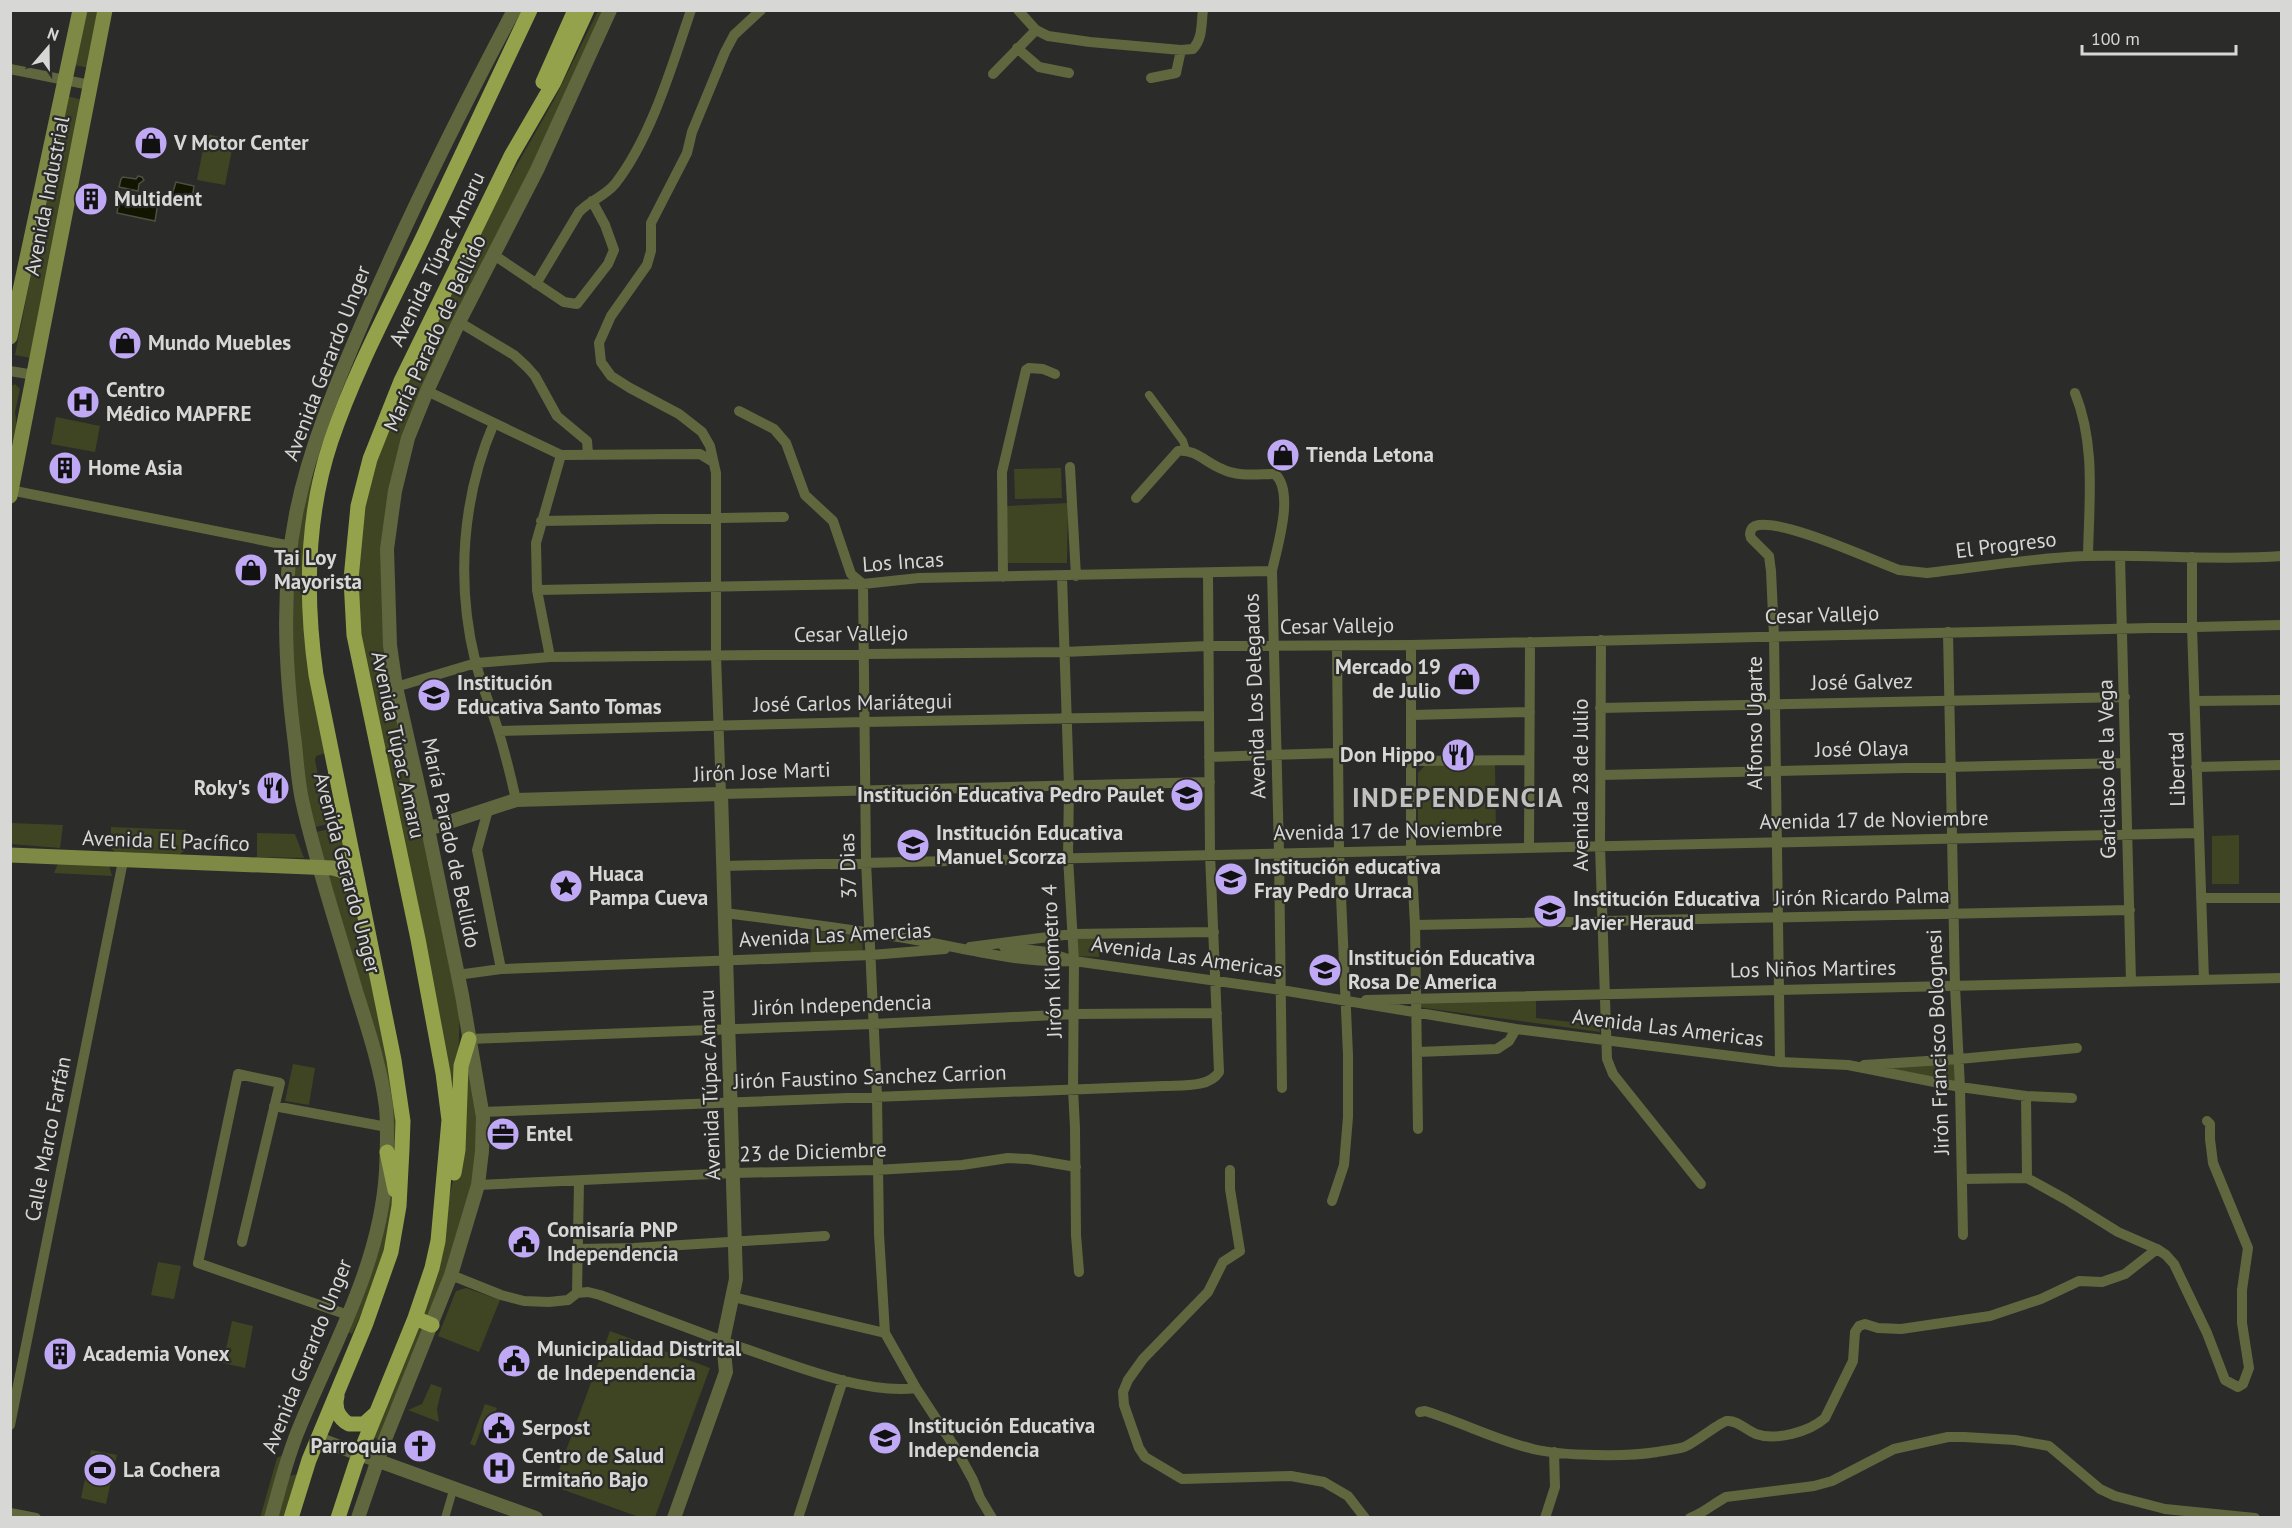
<svg xmlns="http://www.w3.org/2000/svg" width="2292" height="1528" font-family="'PT Sans',sans-serif">
<style>
.green{fill:#3f4522}
.water{fill:#121600;stroke:#4d5040;stroke-width:1.5}
.lines{fill:none;stroke-linecap:round;stroke-linejoin:round}
.pedestrian{stroke:#60673f;stroke-width:8}
.minor{stroke:#60673f;stroke-width:10}
.tertiary{stroke:#60673f;stroke-width:14}
.secondary{stroke:#7e8946;stroke-width:15}
.primary{stroke:#94a34b;stroke-width:15}
.labels{text-anchor:middle;stroke-width:4.5;stroke-linejoin:round;paint-order:stroke}
.poi-label{font-size:21px;font-weight:bold;fill:#d7d8d6;stroke:#2b2b29;text-anchor:start}
.street-label{font-size:21px;fill:#d7d8d6;stroke:#2b2b29}
.district-label{font-size:27px;font-weight:bold;letter-spacing:1.5px;fill:#c1c2bf;stroke:#2b2b29}
</style>
<rect width="100%" height="100%" fill="#2b2b29"/>
<path class="green" d="M 84,11 L 100,11 L 89,68 L 74,65 Z
M 598,11 L 606,11 L 398,465 L 388,645 L 460,997 L 456,1152 L 356,636 L 360,507 L 401,385 L 486,219 L 554,100 Z
M 67,96 L 83,100 L 31,358 L 15,355 Z
M 206,134 L 234,140 L 225,185 L 197,180 Z
M 15,384 L 20,389 L 15,412 L 17,429 L 11,461 L 11,386 Z
M 56,417 L 100,426 L 95,452 L 51,444 Z
M 1061,468 L 1062,498 L 1015,499 L 1014,469 Z
M 318,470 L 308,519 L 326,753 L 316,756 L 315,760 L 328,824 L 311,828 L 290,699 L 293,576 L 303,510 L 311,481 Z
M 1068,503 L 1067,563 L 1008,563 L 1006,506 Z
M 1495,762 L 1496,838 L 1423,840 L 1418,835 L 1418,773 L 1426,764 Z
M 11,823 L 63,825 L 60,848 L 11,844 Z
M 111,827 L 186,830 L 185,850 L 180,854 L 115,852 L 111,848 Z
M 329,829 L 332,837 L 347,834 L 347,860 L 342,864 L 321,865 L 312,833 Z
M 257,833 L 295,834 L 304,858 L 257,857 Z
M 2239,835 L 2239,884 L 2212,884 L 2212,836 Z
M 60,859 L 108,861 L 112,876 L 54,873 Z
M 322,869 L 350,875 L 401,1121 L 397,1192 L 387,1109 Z
M 812,930 L 862,937 L 863,953 L 810,955 Z
M 1099,937 L 1099,957 L 1075,956 L 1075,939 Z
M 1536,998 L 1536,1018 L 1599,1025 L 1600,1032 L 1418,1007 L 1418,1000 Z
M 464,1021 L 481,1118 L 476,1185 L 431,1320 L 421,1317 L 460,1151 Z
M 1958,1061 L 1959,1086 L 1858,1066 Z
M 293,1064 L 315,1068 L 309,1105 L 285,1101 Z
M 387,1178 L 397,1206 L 389,1254 L 352,1334 L 344,1330 Z
M 158,1262 L 181,1266 L 174,1299 L 151,1295 Z
M 466,1288 L 500,1300 L 479,1352 L 438,1336 L 456,1291 Z
M 232,1321 L 253,1326 L 245,1368 L 223,1363 Z
M 418,1325 L 426,1328 L 383,1441 L 369,1436 Z
M 610,1331 L 710,1368 L 655,1517 L 639,1517 L 553,1486 Z
M 431,1384 L 442,1388 L 437,1409 L 439,1422 L 408,1410 L 422,1404 Z
M 485,1404 L 497,1408 L 490,1425 L 484,1422 L 475,1446 L 470,1444 Z
M 91,1450 L 117,1455 L 106,1504 L 81,1498 Z
M 289,1451 L 270,1517 L 260,1518 L 277,1458 Z
M 302,1473 L 287,1517 L 274,1518 L 290,1476 Z"/>
<path class="water" d="M 138,176 L 142,177 L 144,180 L 139,184 L 138,191 L 119,187 L 121,179 L 123,177 L 136,179 Z
M 176,182 L 194,186 L 192,199 L 172,195 Z
M 120,194 L 158,202 L 155,221 L 117,213 Z"/>
<g class="lines">
<path class="pedestrian" d="M 1149,395 L 1183,441 L 1186,450
M 445,1518 L 454,1487"/>
<path class="minor" d="M 761,10 L 734,35 L 725,52 L 692,132 L 687,153 L 651,223 L 651,251 L 647,265 L 611,316 L 599,343 L 601,362 L 611,376 L 630,388 L 679,414 L 702,432 L 710,446 L 716,473 L 716,656 L 721,794 L 1210,782
M 1018,10 L 1036,30 L 1048,36 L 1090,42 L 1181,50 L 1193,49 C 1203,38 1201,24 1203,10
M 1017,48 L 1039,67 L 1069,73
M 10,69 L 90,85
M 993,74 L 1036,30
M 1151,78 L 1176,73 L 1181,50
M 494,255 L 564,302 L 577,304 L 608,264 L 614,250 L 605,225 L 592,201
M 536,284 L 579,212 C 590,200 604,197 615,184 C 651,138 672,66 691,10
M 459,322 L 514,355 L 527,367 L 535,376 L 557,416 L 587,441 L 588,454
M 10,371 L 34,375
M 427,391 L 561,455 L 700,454 L 713,462
M 2075,393 C 2096,445 2089,501 2088,556
M 739,411 L 774,429 L 786,443 L 805,495 L 833,521 L 851,574 L 863,584 L 866,861 L 877,1096 L 879,1234 L 885,1333 L 916,1388 L 956,1449 L 973,1480 L 980,1498 L 992,1518
M 494,423 C 462,497 456,582 475,660 C 481,684 491,707 498,730 C 505,753 511,777 516,800
M 1070,467 L 1076,576
M 10,490 L 291,546
M 1136,498 L 1178,451 C 1196,449 1206,463 1222,469 C 1238,477 1257,474 1275,474 C 1295,492 1277,547 1272,571 L 1279,853 L 1282,1088
M 541,521 L 784,517
M 2120,557 L 2131,981
M 2192,557 L 2192,627 L 2204,980
M 1062,576 L 1069,786 L 1068,857 L 1074,961 L 1073,1089 L 1075,1128 L 1076,1235 L 1079,1272
M 1003,577 L 1002,472 L 1026,370 L 1029,368 L 1043,369 L 1055,374
M 537,590 L 863,584 L 919,578 L 1272,571
M 1948,632 L 1955,986 L 1960,1087 L 1963,1235
M 1601,640 L 1600,846 L 1607,1059 L 1613,1074 L 1701,1184
M 1411,645 L 1411,850 L 1415,925 L 1418,1129
M 550,657 L 537,590 L 536,543 L 561,455
M 396,687 L 476,663 L 550,657 L 1063,652 L 1208,646 L 1411,645 L 2282,625
M 2195,701 L 2282,700
M 1600,708 L 2125,697
M 1412,715 L 1530,712
M 498,731 L 864,722 L 1209,716
M 1209,757 L 1338,753
M 1412,761 L 1529,760
M 2196,767 L 2282,765
M 1601,775 L 2124,763
M 488,810 L 477,850 L 501,969
M 1529,847 L 1530,642
M 723,866 L 2198,833
M 2201,898 L 2282,898
M 725,913 C 788,921 852,929 916,940 C 969,949 1020,964 1074,961 L 1281,990 L 1516,1029 L 1780,1062 L 1848,1065 L 1960,1087 L 2026,1096 L 2072,1098
M 1415,925 L 2130,910
M 970,947 L 1072,934 L 1214,932
M 1004,947 L 1047,952 L 1068,959
M 457,975 L 501,969 L 871,955 L 945,949
M 1366,1000 L 2282,978
M 469,1039 L 873,1024 L 1074,1014 L 1217,1013
M 1417,1052 L 1497,1049 L 1509,1041 L 1516,1029
M 1780,1062 L 1774,636 L 1771,571 L 1769,556 L 1751,538 L 1750,534 C 1751,528 1753,526 1759,525 C 1787,521 1870,559 1899,570 L 1927,573 C 1980,567 2032,558 2085,556 C 2151,554 2216,561 2282,556
M 1864,1065 L 1959,1059 L 2077,1048
M 2026,1096 L 2027,1178
M 274,1106 L 387,1127
M 482,1112 L 1164,1086 C 1182,1085 1209,1088 1219,1072 L 1210,854 L 1208,573
M 1230,1170 L 1230,1189 L 1240,1251 L 1223,1262 L 1208,1292 L 1143,1359 L 1128,1380 L 1123,1392 L 1124,1405 L 1139,1448 L 1145,1457 L 1182,1479 L 1291,1476 L 1324,1482 L 1348,1496 L 1365,1518
M 1962,1179 L 2027,1178 L 2065,1199 L 2118,1232 L 2157,1249 L 2166,1255 L 2174,1264 L 2207,1333 L 2225,1380 L 2238,1387 L 2243,1384 L 2249,1368 L 2242,1323 L 2242,1290 L 2248,1248 L 2213,1163 L 2210,1139 L 2210,1124 L 2207,1121
M 478,1185 L 733,1173 L 876,1170 L 962,1165 L 1008,1158 L 1029,1159 L 1076,1167
M 1332,1201 L 1344,1165 L 1348,1117 L 1348,1055 L 1339,851 L 1337,646
M 242,1242 L 280,1083 L 238,1074 L 198,1263 L 348,1315
M 578,1249 L 634,1248 L 825,1236
M 451,1275 L 501,1295 L 524,1301 L 549,1302 L 568,1300 L 577,1293 L 588,1292 L 600,1295 L 723,1341
M 577,1293 L 579,1181
M 733,1297 L 885,1333
M 731,1344 C 784,1361 861,1395 916,1388
M 1420,1412 L 1425,1411 C 1461,1422 1496,1440 1533,1449 C 1562,1456 1627,1457 1657,1452 C 1665,1450 1675,1450 1684,1447 C 1695,1443 1720,1422 1727,1421 C 1737,1420 1746,1430 1756,1434 C 1776,1441 1809,1432 1825,1418 L 1853,1361 L 1855,1332 L 1859,1326 L 1865,1324 L 1878,1328 L 1901,1329 L 1990,1316 L 2041,1299 L 2079,1281 L 2102,1282 L 2125,1274 L 2157,1249
M 10,1425 L 123,861
M 10,1513 L 36,1518
M 798,1518 L 843,1380
M 1545,1518 L 1555,1487 L 1554,1452
M 1690,1518 C 1704,1513 1713,1504 1726,1497 L 1814,1486 L 1832,1481 L 1894,1449 L 1948,1437 L 1964,1437 L 2015,1440 L 2049,1446 L 2100,1489 L 2115,1496 L 2165,1509 L 2255,1518"/>
<path class="tertiary" d="M 428,829 L 516,800 L 721,794 L 736,1279 L 723,1341 L 726,1372 L 674,1518
M 318,1439 L 536,1518
M 271,1518 C 280,1487 287,1456 300,1426 C 334,1344 381,1262 386,1171 C 387,1150 388,1128 386,1107 C 381,1068 368,1029 356,991 C 338,928 316,864 302,800 C 298,781 297,763 295,744 C 285,668 281,590 296,514 C 309,449 335,387 361,326 C 407,218 459,114 514,10
M 358,1518 L 384,1442 L 451,1275 L 478,1185 L 482,1151 L 483,1117 L 462,995 L 428,829 L 396,687 L 390,645 L 387,549 L 395,491 L 408,438 L 427,391 L 459,322 L 537,170 L 610,10"/>
<path class="secondary" d="M 10,337 L 80,10
M 10,496 L 105,10
M 10,855 L 333,868 L 347,872 L 357,879"/>
<path class="primary" d="M 543,82 L 575,10
M 387,1152 L 395,1190
M 454,1173 L 458,1150 L 461,1066 L 469,1039
M 415,1318 L 432,1325
M 337,1396 C 334,1408 338,1418 349,1424 L 364,1424 L 375,1414
M 291,1518 L 309,1460 L 366,1323 L 391,1252 L 399,1206 L 402,1149 L 403,1121 L 394,1060 L 316,675 C 305,597 306,516 331,441 C 355,370 391,304 423,237 C 459,162 494,86 530,10
M 338,1518 L 356,1463 L 415,1318 L 432,1268 L 438,1241 L 449,1120 L 443,1073 L 418,939 L 354,635 L 351,579 L 358,506 L 370,459 L 401,381 L 511,156 L 554,82 L 587,10"/>
</g>
<defs>
<g id="shop-disc" transform="scale(1.725)"><circle r="9.5" fill="#bfa9f4" stroke="#2b2b29"/><path d="M-5-2.5h2.3a2.7 3.5 0 0 1 5.4 0H5L5.5 6h-11ZM-1.5-2.5h3a1.5 2.3 0 0 0-3 0Z" fill="#111"/></g>
<g id="building-disc" transform="scale(1.725)"><circle r="9.5" fill="#bfa9f4" stroke="#2b2b29"/><path d="M-4-6H4V6H1V3H-1V6H-4ZM-2.5-4.3h1.7v1.8h-1.7ZM.8-4.3h1.7v1.8H.8ZM-2.5-1h1.7V.8h-1.7ZM.8-1h1.7V.8H.8Z" fill="#111"/></g>
<g id="hospital-disc" transform="scale(1.725)"><circle r="9.5" fill="#bfa9f4" stroke="#2b2b29"/><path d="M-5-5h3v3.5h4V-5h3V5h-3V1.5h-4V5h-3Z" fill="#111"/></g>
<g id="school-disc" transform="scale(1.725)"><circle r="9.5" fill="#bfa9f4" stroke="#2b2b29"/><path d="M0-5L7-2L0 1L-7-2ZM-4 1L0 2.5L4 1V4Q0 6-4 4Z" fill="#111"/></g>
<g id="restaurant-disc" transform="scale(1.725)"><circle r="9.5" fill="#bfa9f4" stroke="#2b2b29"/><path d="M-5-6h1v4h1v-4h1v4h1v-4h1v5L-1.5 .5V6h-2V.5L-5-1ZM5-6V6H3V1.5H1.5Q1.5-4 5-6Z" fill="#111"/></g>
<g id="sight-disc" transform="scale(1.725)"><circle r="9.5" fill="#bfa9f4" stroke="#2b2b29"/><path d="M0-6L1.8-2.2L6-1.7L2.9 1.2L3.7 5.4L0 3.3L-3.7 5.4L-2.9 1.2L-6-1.7L-1.8-2.2Z" fill="#111"/></g>
<g id="office-disc" transform="scale(1.725)"><circle r="9.5" fill="#bfa9f4" stroke="#2b2b29"/><path d="M-6-3h4V-5.5h4V-3h4V5H-6ZM-1-4.5V-3h2v-1.5ZM-6 0V1H6V0Z" fill="#111"/></g>
<g id="civic-disc" transform="scale(1.725)"><circle r="9.5" fill="#bfa9f4" stroke="#2b2b29"/><path d="M-.6-6.5H3V-4.5H.6V-3L4-1V1h2V6H-6V1h2V-1L-.6-3ZM-1.2 2.5V6h2.4V2.5Z" fill="#111"/></g>
<g id="church-disc" transform="scale(1.725)"><circle r="9.5" fill="#bfa9f4" stroke="#2b2b29"/><path d="M-1.2-6h2.4v3.5h3.3v2.4h-3.3V6h-2.4V-.1h-3.3v-2.4h3.3Z" fill="#111"/></g>
<g id="stadium-disc" transform="scale(1.725)"><circle r="9.5" fill="#bfa9f4" stroke="#2b2b29"/><path d="M0-5a6.5 5 0 1 0 0 10a6.5 5 0 1 0 0-10ZM-3.5-1.8h7v3.6h-7Z" fill="#111"/></g>
</defs>
<g fill-rule="evenodd">
<use href="#shop-disc" x="151" y="143"/>
<use href="#building-disc" x="91" y="199"/>
<use href="#shop-disc" x="125" y="343"/>
<use href="#hospital-disc" x="83" y="402"/>
<use href="#shop-disc" x="1283" y="455"/>
<use href="#building-disc" x="65" y="468"/>
<use href="#shop-disc" x="251" y="570"/>
<use href="#shop-disc" x="1464" y="679"/>
<use href="#school-disc" x="434" y="695"/>
<use href="#restaurant-disc" x="1458" y="755"/>
<use href="#restaurant-disc" x="273" y="788"/>
<use href="#school-disc" x="1187" y="795"/>
<use href="#school-disc" x="913" y="845"/>
<use href="#school-disc" x="1231" y="879"/>
<use href="#sight-disc" x="566" y="886"/>
<use href="#school-disc" x="1550" y="911"/>
<use href="#school-disc" x="1325" y="970"/>
<use href="#office-disc" x="503" y="1134"/>
<use href="#civic-disc" x="524" y="1242"/>
<use href="#building-disc" x="60" y="1354"/>
<use href="#civic-disc" x="514" y="1361"/>
<use href="#civic-disc" x="499" y="1428"/>
<use href="#school-disc" x="885" y="1438"/>
<use href="#church-disc" x="420" y="1446"/>
<use href="#hospital-disc" x="499" y="1468"/>
<use href="#stadium-disc" x="100" y="1470"/>
</g>
<g class="labels">
<g class="poi-label">
<text x="174" y="150">V Motor Center</text>
<text x="114" y="206">Multident</text>
<text x="148" y="350">Mundo Muebles</text>
<text x="106" y="397">Centro<tspan x="106" dy="24">Médico MAPFRE</tspan></text>
<text x="1306" y="462">Tienda Letona</text>
<text x="88" y="475">Home Asia</text>
<text x="274" y="565">Tai Loy<tspan x="274" dy="24">Mayorista</tspan></text>
<text x="1441" y="674" text-anchor="end">Mercado 19<tspan x="1441" dy="24">de Julio</tspan></text>
<text x="457" y="690">Institución<tspan x="457" dy="24">Educativa Santo Tomas</tspan></text>
<text x="1435" y="762" text-anchor="end">Don Hippo</text>
<text x="250" y="795" text-anchor="end">Roky's</text>
<text x="1164" y="802" text-anchor="end">Institución Educativa Pedro Paulet</text>
<text x="936" y="840">Institución Educativa<tspan x="936" dy="24">Manuel Scorza</tspan></text>
<text x="1254" y="874">Institución educativa<tspan x="1254" dy="24">Fray Pedro Urraca</tspan></text>
<text x="589" y="881">Huaca<tspan x="589" dy="24">Pampa Cueva</tspan></text>
<text x="1573" y="906">Institución Educativa<tspan x="1573" dy="24">Javier Heraud</tspan></text>
<text x="1348" y="965">Institución Educativa<tspan x="1348" dy="24">Rosa De America</tspan></text>
<text x="526" y="1141">Entel</text>
<text x="547" y="1237">Comisaría PNP<tspan x="547" dy="24">Independencia</tspan></text>
<text x="537" y="1356">Municipalidad Distrital<tspan x="537" dy="24">de Independencia</tspan></text>
<text x="83" y="1361">Academia Vonex</text>
<text x="908" y="1433">Institución Educativa<tspan x="908" dy="24">Independencia</tspan></text>
<text x="522" y="1435">Serpost</text>
<text x="397" y="1453" text-anchor="end">Parroquia</text>
<text x="522" y="1463">Centro de Salud<tspan x="522" dy="24">Ermitaño Bajo</tspan></text>
<text x="123" y="1477">La Cochera</text>
</g>
<g class="street-label">
<text transform="translate(47 196) rotate(-79)" y="7">Avenida Industrial</text>
<text transform="translate(437 259) rotate(-64)" y="7">Avenida Túpac Amaru</text>
<text transform="translate(435 333) rotate(-65)" y="7">María Parado de Bellido</text>
<text transform="translate(327 363) rotate(-69)" y="7">Avenida Gerardo Unger</text>
<text transform="translate(2006 545) rotate(-7)" y="7">El Progreso</text>
<text transform="translate(903 562) rotate(-4)" y="7">Los Incas</text>
<text transform="translate(1822 615) rotate(-2)" y="7">Cesar Vallejo</text>
<text transform="translate(1337 626) rotate(-1)" y="7">Cesar Vallejo</text>
<text transform="translate(851 634) rotate(-1)" y="7">Cesar Vallejo</text>
<text transform="translate(1862 682) rotate(-1)" y="7">José Galvez</text>
<text transform="translate(1255 696) rotate(-92)" y="7">Avenida Los Delegados</text>
<text transform="translate(853 703) rotate(-1)" y="7">José Carlos Mariátegui</text>
<text transform="translate(1755 723) rotate(-90)" y="7">Alfonso Ugarte</text>
<text transform="translate(398 745) rotate(78)" y="7">Avenida Túpac Amaru</text>
<text transform="translate(1862 749) rotate(-1)" y="7">José Olaya</text>
<text transform="translate(2107 769) rotate(-91)" y="7">Garcilaso de la Vega</text>
<text transform="translate(2177 769) rotate(-91)" y="7">Libertad</text>
<text transform="translate(762 772) rotate(-2)" y="7">Jirón Jose Marti</text>
<text transform="translate(1581 785) rotate(-90)" y="7">Avenida 28 de Julio</text>
<text transform="translate(1874 820) rotate(-1)" y="7">Avenida 17 de Noviembre</text>
<text transform="translate(1388 831) rotate(-1)" y="7">Avenida 17 de Noviembre</text>
<text transform="translate(166 841) rotate(2)" y="7">Avenida El Pacífico</text>
<text transform="translate(451 843) rotate(78)" y="7">María Parado de Bellido</text>
<text transform="translate(848 866) rotate(-92)" y="7">37 Dias</text>
<text transform="translate(347 873) rotate(75)" y="7">Avenida Gerardo Unger</text>
<text transform="translate(1862 897) rotate(-1)" y="7">Jirón Ricardo Palma</text>
<text transform="translate(835 935) rotate(-3)" y="7">Avenida Las Amercias</text>
<text transform="translate(1187 957) rotate(8)" y="7">Avenida Las Americas</text>
<text transform="translate(1052 961) rotate(-92)" y="7">Jirón Kilometro 4</text>
<text transform="translate(1813 969) rotate(-1)" y="7">Los Niños Martires</text>
<text transform="translate(842 1005) rotate(-2)" y="7">Jirón Independencia</text>
<text transform="translate(1668 1028) rotate(7)" y="7">Avenida Las Americas</text>
<text transform="translate(1938 1042) rotate(-92)" y="7">Jirón Francisco Bolognesi</text>
<text transform="translate(870 1077) rotate(-2)" y="7">Jirón Faustino Sanchez Carrion</text>
<text transform="translate(710 1085) rotate(-92)" y="7">Avenida Túpac Amaru</text>
<text transform="translate(48 1139) rotate(-79)" y="7">Calle Marco Farfán</text>
<text transform="translate(813 1152) rotate(-2)" y="7">23 de Diciembre</text>
<text transform="translate(307 1356) rotate(-68)" y="7">Avenida Gerardo Unger</text>
</g>
<g class="district-label">
<text x="1458" y="807">INDEPENDENCIA</text>
</g>
</g>
<rect width="2292" height="1528" fill="none" stroke="#d7d8d6" stroke-width="24"/>
<g transform="translate(48 48) rotate(20)" stroke="#2b2b29" stroke-width="4.5" paint-order="stroke">
<path d="M0-4.5L10 22L0 15L-10 22Z" fill="#d7d8d6"/>
<text y="-9" font-size="16" font-weight="bold" text-anchor="middle" fill="#d7d8d6">N</text>
</g>
<path d="M2082 45v9h154v-9" fill="none" stroke="#d7d8d6" stroke-width="3"/>
<text x="2091" y="45" font-size="18" fill="#d7d8d6" stroke="#2b2b29" stroke-width="4.5" paint-order="stroke">100 m</text>
</svg>
